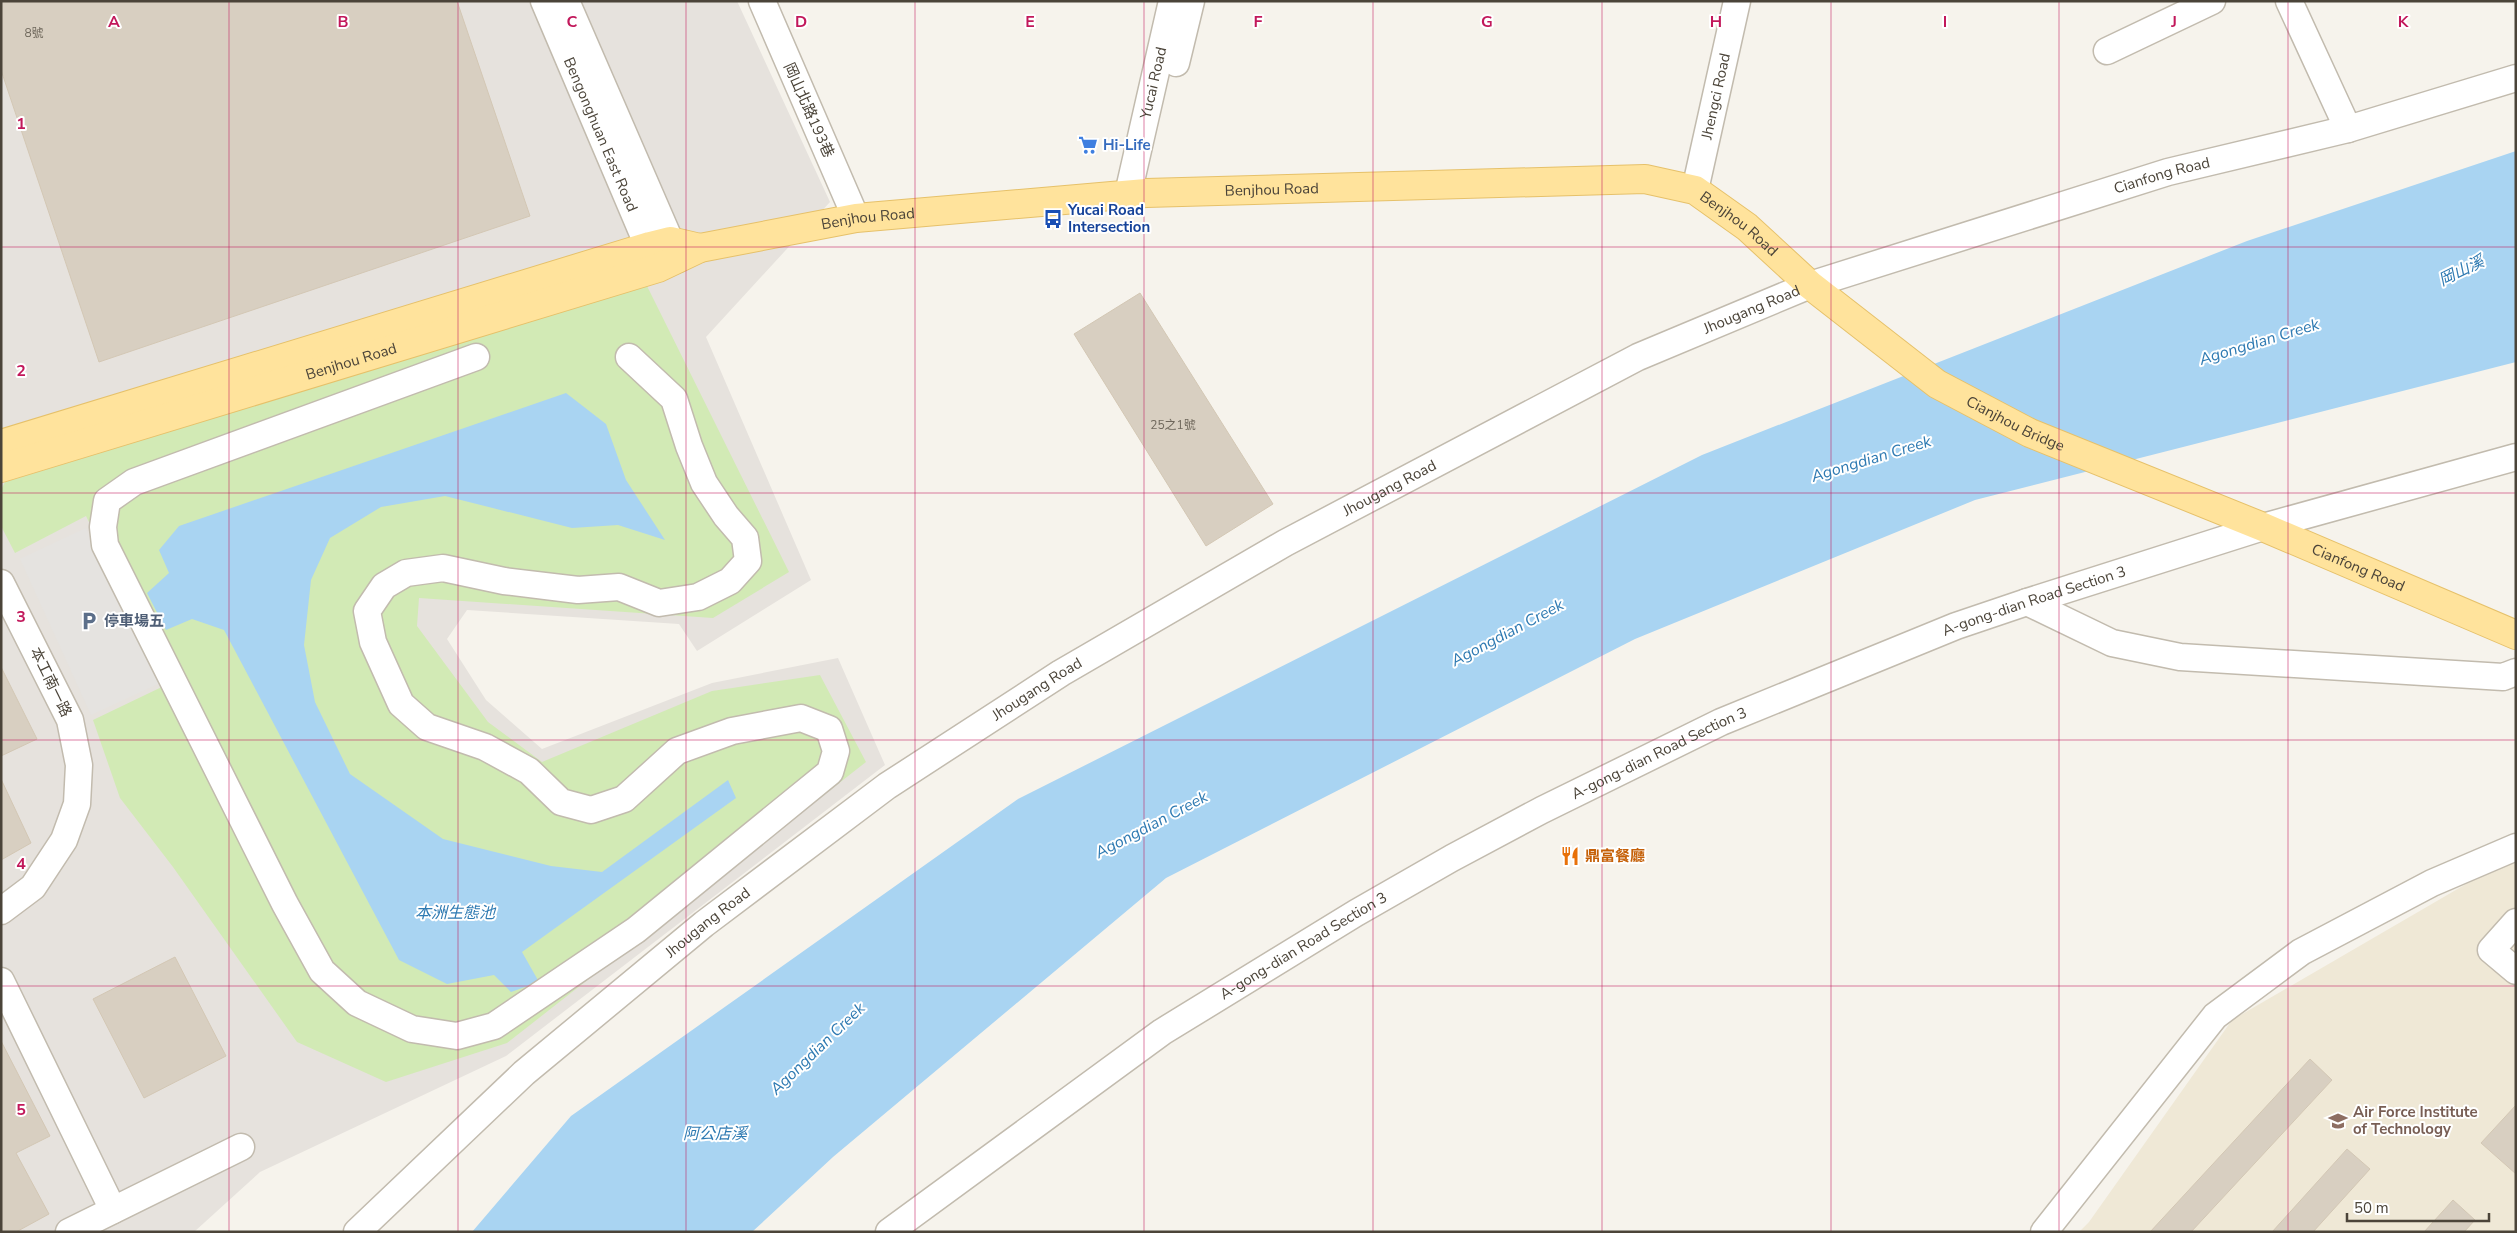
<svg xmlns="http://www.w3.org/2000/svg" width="2517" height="1233" font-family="'Nunito Sans','Noto Sans TC',sans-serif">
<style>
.industrial{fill:#e6e2dd}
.education{fill:#efe8d6}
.green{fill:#d2eab5}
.parking{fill:#e5e3e0}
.water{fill:#a9d4f2}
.building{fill:#d8cfc1;stroke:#d3c7b4}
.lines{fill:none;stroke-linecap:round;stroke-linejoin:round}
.minor-casing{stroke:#c2bbae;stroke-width:29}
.major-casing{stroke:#e6c16a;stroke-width:30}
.minor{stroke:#fff;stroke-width:26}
.major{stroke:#ffe39c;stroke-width:28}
.grid{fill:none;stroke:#c2185b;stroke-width:1;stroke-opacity:0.55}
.labels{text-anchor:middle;stroke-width:4;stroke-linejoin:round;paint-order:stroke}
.number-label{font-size:12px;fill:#6e675b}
.street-label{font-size:15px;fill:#4b4439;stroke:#fff}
.shop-label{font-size:15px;font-weight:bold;fill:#366cbe;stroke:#fff;text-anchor:start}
.transit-label{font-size:15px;font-weight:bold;fill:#164399;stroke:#fff;text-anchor:start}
.service-label{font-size:15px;font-weight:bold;fill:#4e5e75;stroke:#fff;text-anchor:start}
.food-label{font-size:15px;font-weight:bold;fill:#c56008;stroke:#fff;text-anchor:start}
.education-label{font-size:15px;font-weight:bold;fill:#785e54;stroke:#fff;text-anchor:start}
.water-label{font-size:16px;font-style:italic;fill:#2e7ab2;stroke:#fff}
.grid-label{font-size:16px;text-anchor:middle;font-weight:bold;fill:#c2185b;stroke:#fff;stroke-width:4;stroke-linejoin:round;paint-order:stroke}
</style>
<rect width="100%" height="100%" fill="#f6f3ec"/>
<path class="industrial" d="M 1,1 L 737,1 L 830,202 L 706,337 L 811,580 L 697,651 L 679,624 L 467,610 L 447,639 L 486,700 L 542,749 L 712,683 L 838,658 L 885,765 L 506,1056 L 260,1172 L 194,1232 L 1,1232 Z"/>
<path class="education" d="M 2516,855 L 2516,1232 L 2079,1232 L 2089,1222 L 2232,1020 Z"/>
<path class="green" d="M 647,286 L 789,572 L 713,618 L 419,598 L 417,626 L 488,722 L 542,762 L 712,691 L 820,675 L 866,762 L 507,1043 L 386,1082 L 297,1042 L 173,867 L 120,798 L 93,720 L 168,684 L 86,516 L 15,553 L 1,526 L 1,490 L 5,482 Z"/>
<path class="parking" d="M 86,528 L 160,683 L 91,715 L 20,559 Z"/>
<path class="water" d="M 2516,151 L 2516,362 L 1975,500 L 1635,639 L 1166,878 L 833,1157 L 752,1232 L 472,1232 L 571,1116 L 1018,799 L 1702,455 L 2247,241 Z
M 566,393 L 606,424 L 626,480 L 665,540 L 618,525 L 572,528 L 445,496 L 381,507 L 330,538 L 311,580 L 304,645 L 315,702 L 350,774 L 443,839 L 551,866 L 602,872 L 728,780 L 736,798 L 522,952 L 539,982 L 511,992 L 494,975 L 447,984 L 399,960 L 224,630 L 192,619 L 166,630 L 147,593 L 169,573 L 159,550 L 179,526 Z"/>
<path class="building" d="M 1,1 L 457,1 L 530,216 L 99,362 L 1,70 Z
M 1140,293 L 1273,504 L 1206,546 L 1074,334 Z
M 1,667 L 37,739 L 1,756 Z
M 1,779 L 31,843 L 1,860 Z
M 175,957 L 226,1056 L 144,1098 L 93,999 Z
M 1,1041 L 50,1136 L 16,1153 L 49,1214 L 16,1232 L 1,1232 Z
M 2310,1059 L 2332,1080 L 2191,1232 L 2150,1232 Z
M 2516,1105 L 2516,1174 L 2481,1143 Z
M 2347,1149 L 2370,1169 L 2313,1232 L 2272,1232 Z
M 2453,1200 L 2475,1220 L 2464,1232 L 2424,1232 Z"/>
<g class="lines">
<g class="minor-casing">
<g id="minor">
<path id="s1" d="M 544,1 L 657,267"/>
<path d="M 566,1 L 678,259"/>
<path d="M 762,1 L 856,218"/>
<path d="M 2289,1 L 2348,129"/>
<path d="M 2107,51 L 2212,1"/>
<path d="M 1176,63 L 1191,1"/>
<path id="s2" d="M 1695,190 L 1737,1"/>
<path id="s3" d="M 1128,194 L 1172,1"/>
<path d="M 476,357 L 134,482 L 107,501 L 103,527 L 105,545 L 285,904 L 322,971 L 357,1003 L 412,1029 L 457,1036 L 494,1026 L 636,930 L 830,772 L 836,751 L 829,729 L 801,718 L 732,731 L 677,751 L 624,799 L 591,810 L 561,802 L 529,771 L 485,747 L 427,727 L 401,704 L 373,642 L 367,611 L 384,586 L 406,573 L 443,568 L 504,581 L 578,590 L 619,587 L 659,603 L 698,597 L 730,581 L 748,561 L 745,538 L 726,516 L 704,483 L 689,446 L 674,399 L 629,357"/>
<path d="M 1,583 L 70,720 L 79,765 L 77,804 L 64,840 L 33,887 L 1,911"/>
<path d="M 2027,602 L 2112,643 L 2180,657 L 2503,677 L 2516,672"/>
<path d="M 2516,922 L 2491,950 L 2516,971"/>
<path d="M 1,981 L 113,1210"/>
<path d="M 69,1232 L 241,1147"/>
<path id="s4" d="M 357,1232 L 524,1073 L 704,924 L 887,786 L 1061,673 L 1285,543 L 1638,357 L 1810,285 L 2168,172 L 2348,129 L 2516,78"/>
<path id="s5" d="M 889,1232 L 1162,1032 L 1356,913 L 1452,858 L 1542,810 L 1721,722 L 1956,626 L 2027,602 L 2263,527 L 2516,457"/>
<path d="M 2044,1232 L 2215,1016 L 2301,952 L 2432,883 L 2516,847"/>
</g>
</g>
<g class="major-casing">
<g id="major">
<path d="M 1,444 L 650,246 L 670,241 L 700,248"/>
<path id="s6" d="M 1,468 L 658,268 L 700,248 L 856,218 L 1146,193 L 1645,179 L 1695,190 L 1747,227 L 1810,285 L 1937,384 L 2030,433 L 2263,527 L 2516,635"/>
</g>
</g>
<use href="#minor" class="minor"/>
<use href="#major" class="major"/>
</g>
<path class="grid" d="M 229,1 L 229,1232M 458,1 L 458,1232M 686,1 L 686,1232M 915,1 L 915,1232M 1144,1 L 1144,1232M 1373,1 L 1373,1232M 1602,1 L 1602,1232M 1831,1 L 1831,1232M 2059,1 L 2059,1232M 2288,1 L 2288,1232M 1,247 L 2516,247M 1,493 L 2516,493M 1,740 L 2516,740M 1,986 L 2516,986"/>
<defs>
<g id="supermarket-bare" transform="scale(1.5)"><path d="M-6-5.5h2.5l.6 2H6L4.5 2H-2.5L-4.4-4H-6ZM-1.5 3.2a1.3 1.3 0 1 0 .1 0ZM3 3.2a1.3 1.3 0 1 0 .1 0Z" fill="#3f7fe0" stroke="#fff" stroke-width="2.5" paint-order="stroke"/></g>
<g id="bus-bare" transform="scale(1.5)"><path d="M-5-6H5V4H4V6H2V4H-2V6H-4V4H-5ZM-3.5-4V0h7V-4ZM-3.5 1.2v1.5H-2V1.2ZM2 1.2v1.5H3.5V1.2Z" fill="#1a4fb4" stroke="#fff" stroke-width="2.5" paint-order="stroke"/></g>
<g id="parking-bare" transform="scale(1.5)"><path d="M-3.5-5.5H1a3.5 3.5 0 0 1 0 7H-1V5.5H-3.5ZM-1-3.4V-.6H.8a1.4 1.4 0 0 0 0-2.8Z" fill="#5c6f8a" stroke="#fff" stroke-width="2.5" paint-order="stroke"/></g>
<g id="restaurant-bare" transform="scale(1.5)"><path d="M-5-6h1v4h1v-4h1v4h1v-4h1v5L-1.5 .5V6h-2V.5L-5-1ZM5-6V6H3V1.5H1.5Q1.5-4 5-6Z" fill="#e8710a" stroke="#fff" stroke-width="2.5" paint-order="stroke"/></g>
<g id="university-bare" transform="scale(1.5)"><path d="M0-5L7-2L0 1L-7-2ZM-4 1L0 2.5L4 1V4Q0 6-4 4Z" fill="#8d6e63" stroke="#fff" stroke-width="2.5" paint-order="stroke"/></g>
</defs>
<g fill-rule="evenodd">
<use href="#supermarket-bare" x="1088" y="145"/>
<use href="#bus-bare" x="1053" y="219"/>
<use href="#parking-bare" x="89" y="621"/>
<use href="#restaurant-bare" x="1570" y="856"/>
<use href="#university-bare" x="2338" y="1121"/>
</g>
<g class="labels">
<g class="number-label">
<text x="34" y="37">8號</text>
<text x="1173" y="429">25之1號</text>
</g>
<g class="street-label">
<text dy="5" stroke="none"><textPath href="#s3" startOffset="114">Yucai Road</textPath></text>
<text dy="5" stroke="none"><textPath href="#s2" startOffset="96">Jhengci Road</textPath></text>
<text transform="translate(809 110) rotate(66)" y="5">岡山北路193巷</text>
<text dy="5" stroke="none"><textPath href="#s1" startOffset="145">Bengonghuan East Road</textPath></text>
<text dy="5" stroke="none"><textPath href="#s4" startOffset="2114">Cianfong Road</textPath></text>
<text dy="5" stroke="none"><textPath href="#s6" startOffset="1309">Benjhou Road</textPath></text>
<text dy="5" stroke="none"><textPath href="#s6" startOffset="904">Benjhou Road</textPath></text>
<text dy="5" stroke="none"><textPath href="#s6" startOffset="1789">Benjhou Road</textPath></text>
<text dy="5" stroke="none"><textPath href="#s4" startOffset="1682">Jhougang Road</textPath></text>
<text dy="5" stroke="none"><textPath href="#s6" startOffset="366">Benjhou Road</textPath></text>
<text dy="5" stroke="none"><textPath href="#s6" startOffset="2132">Cianjhou Bridge</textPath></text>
<text dy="5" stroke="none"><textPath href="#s4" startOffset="1278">Jhougang Road</textPath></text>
<text dy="5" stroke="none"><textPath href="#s6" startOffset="2504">Cianfong Road</textPath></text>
<text dy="5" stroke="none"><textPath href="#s5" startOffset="1314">A-gong-dian Road Section 3</textPath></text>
<text transform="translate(51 682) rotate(64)" y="5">本工南一路</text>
<text dy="5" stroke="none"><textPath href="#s4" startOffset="872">Jhougang Road</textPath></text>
<text dy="5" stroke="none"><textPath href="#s5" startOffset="909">A-gong-dian Road Section 3</textPath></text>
<text dy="5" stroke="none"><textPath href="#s4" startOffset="468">Jhougang Road</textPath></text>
<text dy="5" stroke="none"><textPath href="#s5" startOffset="504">A-gong-dian Road Section 3</textPath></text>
</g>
<g class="shop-label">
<text x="1103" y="150">Hi-Life</text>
</g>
<g class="transit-label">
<text x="1068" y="215">Yucai Road<tspan x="1068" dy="17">Intersection</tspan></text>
</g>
<g class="service-label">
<text x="104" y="626">停車場五</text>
</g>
<g class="food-label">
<text x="1585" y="861">鼎富餐廳</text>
</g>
<g class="education-label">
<text x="2353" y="1117">Air Force Institute<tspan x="2353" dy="17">of Technology</tspan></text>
</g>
<g class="water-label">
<text transform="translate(2461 270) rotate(-26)" y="6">岡山溪</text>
<text transform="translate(2259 341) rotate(-17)" y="6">Agongdian Creek</text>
<text transform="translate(1871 458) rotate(-17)" y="6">Agongdian Creek</text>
<text transform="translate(1507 632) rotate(-28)" y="6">Agongdian Creek</text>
<text transform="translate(1151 824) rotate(-28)" y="6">Agongdian Creek</text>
<text x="455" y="918">本洲生態池</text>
<text transform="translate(817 1048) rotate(-44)" y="6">Agongdian Creek</text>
<text x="715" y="1139">阿公店溪</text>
</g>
</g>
<g class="grid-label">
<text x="114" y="27">A</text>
<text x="343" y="27">B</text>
<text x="572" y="27">C</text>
<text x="801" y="27">D</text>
<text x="1030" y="27">E</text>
<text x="1258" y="27">F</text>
<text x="1487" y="27">G</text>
<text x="1716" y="27">H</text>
<text x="1945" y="27">I</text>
<text x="2174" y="27">J</text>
<text x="2403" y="27">K</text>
<text x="21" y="129">1</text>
<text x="21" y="376">2</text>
<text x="21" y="622">3</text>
<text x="21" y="869">4</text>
<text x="21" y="1115">5</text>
</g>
<rect width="2517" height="1233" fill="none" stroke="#4b4439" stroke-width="5"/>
<path d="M2347 1213v8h142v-8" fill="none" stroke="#4b4439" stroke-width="2.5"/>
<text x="2354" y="1213" font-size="15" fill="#4b4439" stroke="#ffffff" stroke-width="4" paint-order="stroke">50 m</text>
</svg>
